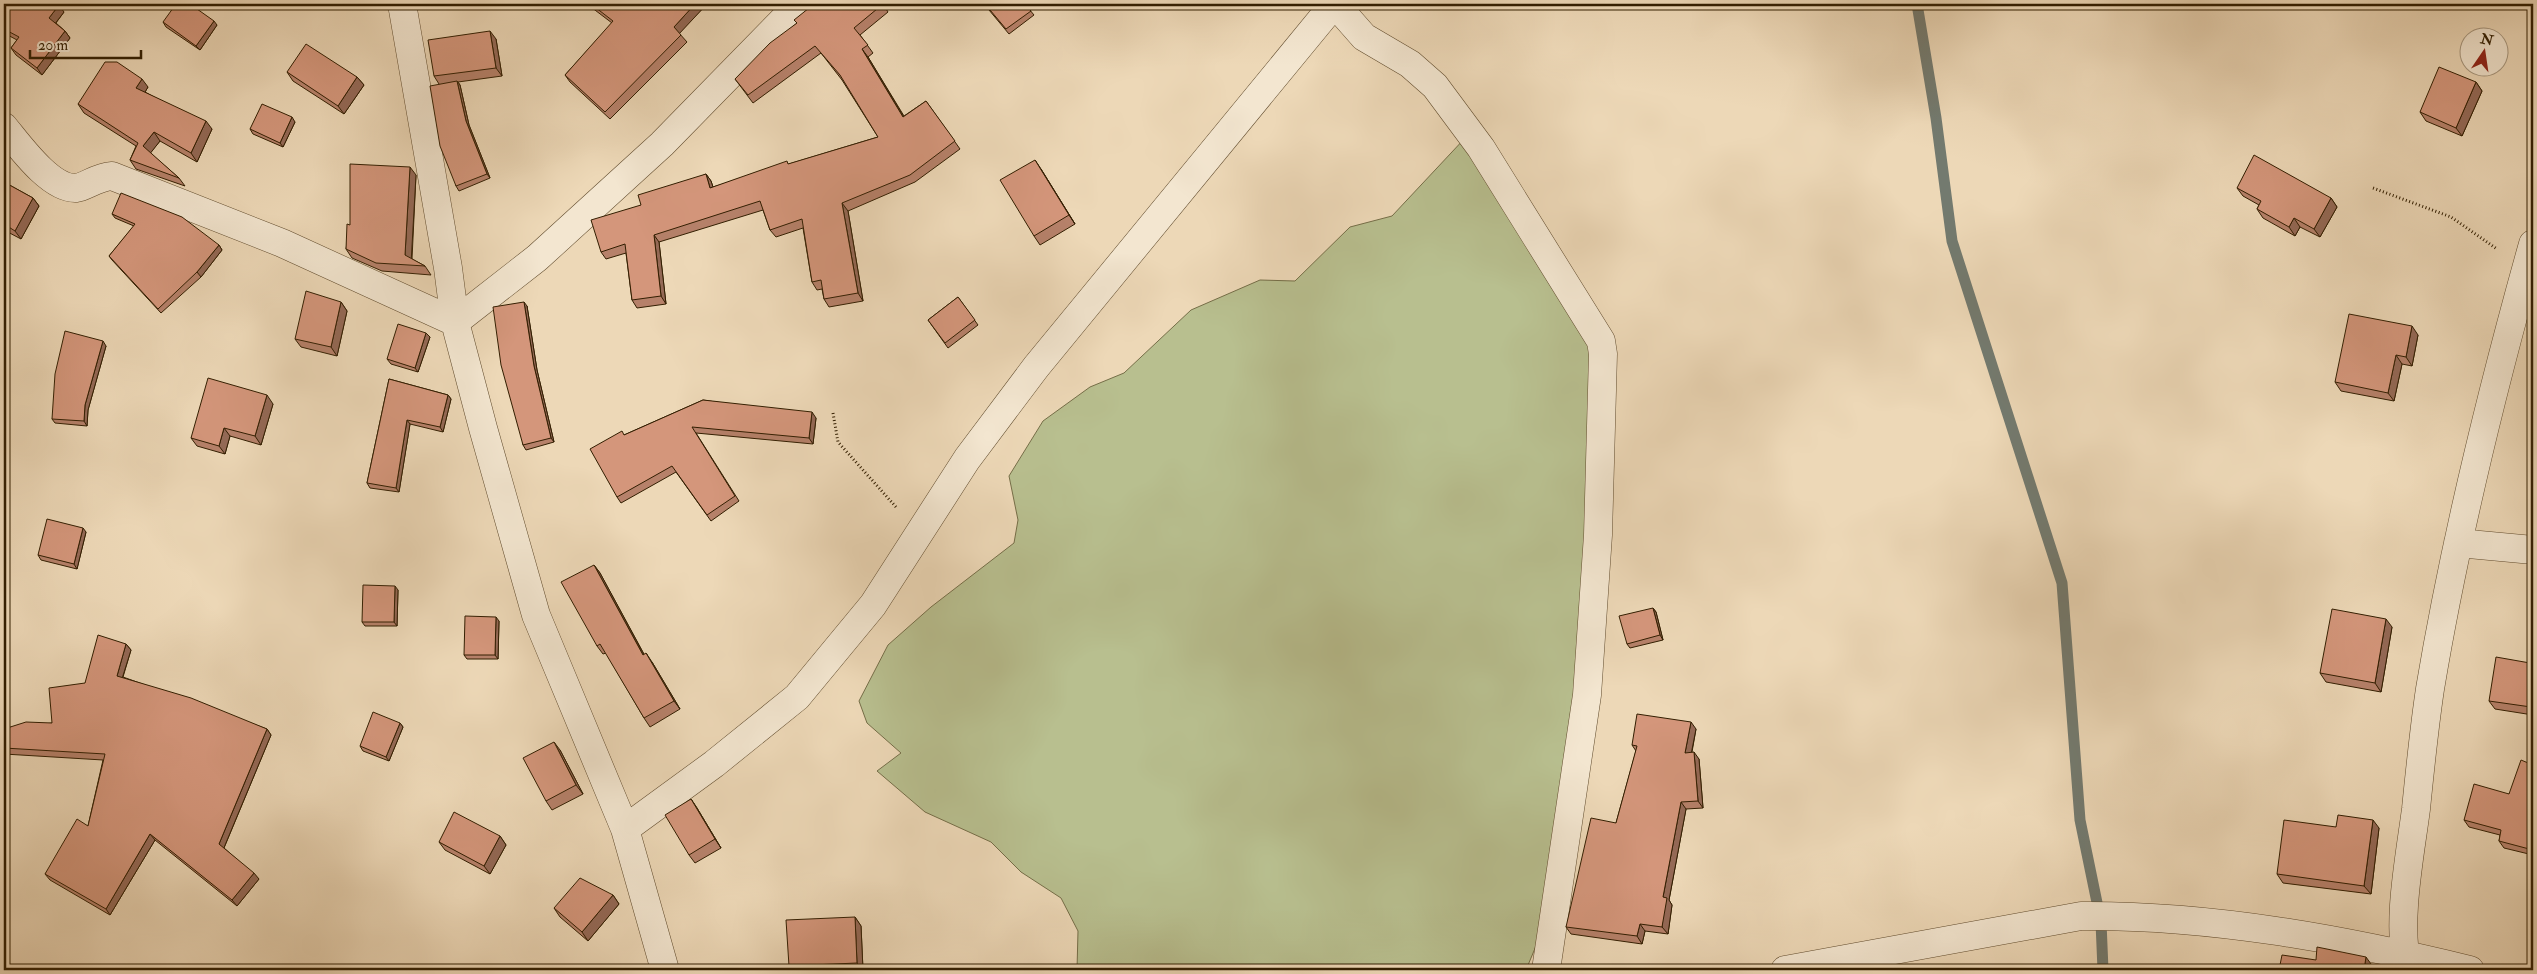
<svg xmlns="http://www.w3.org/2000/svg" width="2537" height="974" font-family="'IM FELL Double Pica',serif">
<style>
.green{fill:#b8bf8f;stroke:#756e48}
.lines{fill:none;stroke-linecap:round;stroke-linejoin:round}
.stream{stroke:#737a6f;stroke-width:11}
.minor-casing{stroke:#614c2e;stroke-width:29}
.path{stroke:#321e01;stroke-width:3;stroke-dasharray:1 2.5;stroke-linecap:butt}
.minor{stroke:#f3e6d0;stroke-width:28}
.wall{fill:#b6816a;stroke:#321e01}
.shaded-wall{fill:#946956;stroke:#321e01}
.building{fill:#d4967b;stroke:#321e01}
</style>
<rect width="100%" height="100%" fill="#edd8b7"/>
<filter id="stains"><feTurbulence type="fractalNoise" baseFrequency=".004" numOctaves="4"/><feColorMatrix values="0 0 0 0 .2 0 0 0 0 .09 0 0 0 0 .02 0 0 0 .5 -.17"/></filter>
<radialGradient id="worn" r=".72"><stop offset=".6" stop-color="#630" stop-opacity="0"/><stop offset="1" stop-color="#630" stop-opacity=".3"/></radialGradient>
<path class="green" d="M 1466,137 L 1591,340 L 1586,638 L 1543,929 L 1526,970 L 1077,970 L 1078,931 L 1061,898 L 1021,872 L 991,842 L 925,812 L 877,771 L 901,753 L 867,723 L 859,701 L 888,645 L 931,607 L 1014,543 L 1018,520 L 1009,476 L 1043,421 L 1090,387 L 1124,373 L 1191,310 L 1260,280 L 1295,281 L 1350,227 L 1392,216 Z"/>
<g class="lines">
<path class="stream" d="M 1917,4 L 1936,118 L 1952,241 L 2062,583 L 2080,820 L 2101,922 L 2103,970"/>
<g class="minor-casing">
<path id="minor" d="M 402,4 L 448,268 L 455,322 L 483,428 L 536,615 L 625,829 L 665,970
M 1335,4 L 1364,37 L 1410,64 L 1435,86 L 1481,148 L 1601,341 L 1603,354 L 1598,535 L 1587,695 L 1546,970
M 4,127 C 19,145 50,189 76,188 C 85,187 97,177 112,176 L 282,243 L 455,322 L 537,258 L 662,144 L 799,4
M 2458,543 L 2533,550
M 625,829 L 714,764 L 797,697 L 873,605 L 967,459 L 1036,367 L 1334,4
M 1785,970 L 2081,916 C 2211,915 2343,939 2470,970
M 2408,970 C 2396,924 2410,856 2416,809 C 2420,769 2424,729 2430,689 C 2455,539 2492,390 2533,244"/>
</g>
<path class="path" d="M 2373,188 L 2451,217 L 2497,249
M 833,413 L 838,442 L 896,507"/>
<use href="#minor" class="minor"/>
</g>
<path class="wall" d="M 4,4 L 64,12 L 56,23 L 65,31 L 70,38 L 42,75 L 16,55 L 11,48 L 17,40 L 4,33 Z
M 587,4 L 707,4 L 679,33 L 687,42 L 610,119 L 570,82 L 565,75 L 612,23 Z
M 814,4 L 883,4 L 888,12 L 860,35 L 873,53 L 868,57 L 904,116 L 926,101 L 960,149 L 915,182 L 848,211 L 863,301 L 829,307 L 824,299 L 822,289 L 817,290 L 812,282 L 803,228 L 776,237 L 770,230 L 763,210 L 659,242 L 666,304 L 637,308 L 632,300 L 626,253 L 606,259 L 601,252 L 641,205 L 706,174 L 711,181 L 713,187 L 878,137 L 842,80 L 821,53 L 753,103 L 735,79 L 797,23 Z
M 984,4 L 1036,4 L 1029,9 L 1034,15 L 1009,34 Z
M 163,22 L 217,25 L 200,50 L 166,27 Z
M 496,39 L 502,76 L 458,82 L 460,85 L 469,125 L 490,178 L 459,191 L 456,186 L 439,84 L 434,76 Z
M 287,72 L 357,77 L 364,85 L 344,114 L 293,81 Z
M 2476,82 L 2482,91 L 2462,136 L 2426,121 L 2420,112 Z
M 148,87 L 145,92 L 212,129 L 197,162 L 160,141 L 150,153 L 179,178 L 185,186 L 136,169 L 130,160 L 136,146 L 84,113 L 78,104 Z
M 295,122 L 283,147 L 253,134 L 250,129 Z
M 1041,169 L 1075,224 L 1040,245 L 1034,236 Z
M 416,175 L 412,259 L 425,266 L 431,275 L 382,271 L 352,258 L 346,249 L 350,225 Z
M 4,182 L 33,198 L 39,206 L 21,239 L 4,230 Z
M 2237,188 L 2331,198 L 2337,207 L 2320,237 L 2300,227 L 2295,236 L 2263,218 L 2257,209 L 2259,205 L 2243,196 Z
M 112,214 L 219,245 L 222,250 L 201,277 L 161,313 L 112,260 L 109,256 L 134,226 L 115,218 Z
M 958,297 L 978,325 L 948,348 L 928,320 Z
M 341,302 L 347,311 L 337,356 L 301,347 L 295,339 Z
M 527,306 L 537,370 L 554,442 L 526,450 L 523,445 Z
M 2418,335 L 2412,366 L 2402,364 L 2394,401 L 2341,391 L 2335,382 Z
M 430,337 L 418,372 L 391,364 L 387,359 Z
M 106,346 L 88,410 L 87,426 L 55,423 L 52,419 Z
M 389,379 L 448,395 L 451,399 L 443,432 L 410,424 L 399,492 L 370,488 L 367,483 Z
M 703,400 L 816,418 L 813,444 L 696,433 L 739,501 L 711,521 L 676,472 L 621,503 L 617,497 L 624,435 Z
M 273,404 L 261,445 L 230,436 L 225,454 L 197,446 L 191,438 Z
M 86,532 L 77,569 L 41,560 L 38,555 Z
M 594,565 L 600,573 L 644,654 L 652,662 L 680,709 L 650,727 L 644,718 L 606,653 L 603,654 L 597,646 Z
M 398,590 L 397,626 L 365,626 L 362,622 Z
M 1653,608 L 1656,612 L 1663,640 L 1630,648 L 1627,644 Z
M 499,621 L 498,659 L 467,659 L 464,655 Z
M 2392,627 L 2381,692 L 2326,682 L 2320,673 Z
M 126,644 L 131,650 L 123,677 L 267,729 L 271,735 L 224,848 L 259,879 L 237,906 L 155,840 L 110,915 L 50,880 L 45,874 L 88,826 L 103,760 L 4,754 L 4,729 L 52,723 L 85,683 Z
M 2533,644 L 2533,715 L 2495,709 L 2489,701 L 2530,663 Z
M 400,723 L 403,727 L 389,761 L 363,751 L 360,746 Z
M 1696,729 L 1692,752 L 1699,759 L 1703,808 L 1686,809 L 1669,900 L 1672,905 L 1668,934 L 1645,931 L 1642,944 L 1571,934 L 1566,927 L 1616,823 L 1636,751 L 1632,745 Z
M 560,750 L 583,794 L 552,810 L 546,801 Z
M 2533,765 L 2533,855 L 2504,848 L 2499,841 L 2500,835 L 2469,827 L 2464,820 L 2509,794 Z
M 691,799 L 697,808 L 721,848 L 695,863 L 689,855 Z
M 2336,827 L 2379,828 L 2371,894 L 2283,883 L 2277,874 Z
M 500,836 L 506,845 L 490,874 L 445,850 L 439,842 Z
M 613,895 L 619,904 L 588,941 L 560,917 L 554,908 Z
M 855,917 L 861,926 L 863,970 L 791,970 L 789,966 Z"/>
<path class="shaded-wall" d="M 695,4 L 707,4 L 679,34 L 674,27 Z
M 59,5 L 64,12 L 54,25 L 49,18 Z
M 214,21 L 217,25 L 200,50 L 196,46 Z
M 65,31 L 70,38 L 42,75 L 37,68 Z
M 490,31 L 496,39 L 502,76 L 496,68 Z
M 862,49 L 868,57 L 908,124 L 903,117 Z
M 357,77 L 364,85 L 344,114 L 338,106 Z
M 142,79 L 148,87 L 142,97 L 136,88 Z
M 457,81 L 460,85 L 469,125 L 490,178 L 487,174 L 466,121 Z
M 2476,82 L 2482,91 L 2462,136 L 2456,128 Z
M 292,117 L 295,122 L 283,147 L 280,143 Z
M 206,121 L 212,129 L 197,162 L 191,153 Z
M 154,132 L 160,141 L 149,155 L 143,146 Z
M 1035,160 L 1041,169 L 1075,224 L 1069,215 Z
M 410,167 L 416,175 L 411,264 L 405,255 Z
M 706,174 L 711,181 L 716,196 L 710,188 Z
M 33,198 L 39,206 L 21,239 L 15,231 Z
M 2331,198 L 2337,207 L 2320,237 L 2314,229 Z
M 842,203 L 848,211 L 863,301 L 858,293 Z
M 2294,218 L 2300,227 L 2295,236 L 2289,227 Z
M 654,235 L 659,242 L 666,304 L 661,296 Z
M 219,245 L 222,250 L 201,277 L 197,272 Z
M 341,302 L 347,311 L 337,356 L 331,347 Z
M 524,302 L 527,306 L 537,370 L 554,442 L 551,438 L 534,366 Z
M 2412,326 L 2418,335 L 2412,366 L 2406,357 Z
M 426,333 L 430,337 L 418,372 L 415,368 Z
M 103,341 L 106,346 L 88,410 L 87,426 L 84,421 L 85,405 Z
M 2396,355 L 2402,364 L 2394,401 L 2388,393 Z
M 267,395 L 273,404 L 261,445 L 255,436 Z
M 448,395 L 451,399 L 443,432 L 440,427 Z
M 812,412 L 816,418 L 813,444 L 809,438 Z
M 407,420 L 410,424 L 399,492 L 396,488 Z
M 224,428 L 230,436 L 225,454 L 219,446 Z
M 83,528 L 86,532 L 77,569 L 74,564 Z
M 594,565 L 600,573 L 649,664 L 643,655 Z
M 395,586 L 398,590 L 397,626 L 394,622 Z
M 1653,608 L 1656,612 L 1663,640 L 1660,635 Z
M 496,617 L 499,621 L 498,659 L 495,655 Z
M 2386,619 L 2392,627 L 2381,692 L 2375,683 Z
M 126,644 L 131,650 L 121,682 L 117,676 Z
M 646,653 L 652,662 L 680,709 L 674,701 Z
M 2532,697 L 2533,698 L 2533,711 L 2531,707 Z
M 1691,722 L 1696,729 L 1690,760 L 1685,753 Z
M 400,723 L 403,727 L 389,761 L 386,757 Z
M 267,729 L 271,735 L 223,850 L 219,844 Z
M 554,742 L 560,750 L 583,794 L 576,785 Z
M 1694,752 L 1699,759 L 1703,808 L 1698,801 Z
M 691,799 L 697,808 L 721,848 L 715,839 Z
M 1681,802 L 1686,809 L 1669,900 L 1672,905 L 1668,934 L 1662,927 L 1663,897 Z
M 2373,820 L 2379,828 L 2371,894 L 2364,886 Z
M 150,834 L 155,840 L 110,915 L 106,909 Z
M 500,836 L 506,845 L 490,874 L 484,866 Z
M 254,873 L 259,879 L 237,906 L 232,900 Z
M 613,895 L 619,904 L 588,941 L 582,932 Z
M 855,917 L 861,926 L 863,970 L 862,970 L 857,963 Z
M 1640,924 L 1645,931 L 1642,944 L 1637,936 Z
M 2366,957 L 2371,964 L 2370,970 L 2364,970 Z"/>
<path class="building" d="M 4,4 L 57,4 L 59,5 L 49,18 L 65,31 L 37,68 L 11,48 L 19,37 L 4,29 Z
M 176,4 L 190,4 L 214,21 L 196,46 L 163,22 Z
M 591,4 L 695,4 L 674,27 L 681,35 L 605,112 L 565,75 L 613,21 Z
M 814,4 L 883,4 L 854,28 L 868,45 L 862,49 L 903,117 L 926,101 L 955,141 L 910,175 L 842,203 L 858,293 L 824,299 L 821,280 L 812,282 L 802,219 L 770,230 L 760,201 L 654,235 L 661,296 L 632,300 L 625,244 L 601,252 L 591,220 L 641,205 L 638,195 L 706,174 L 710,188 L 787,161 L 788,164 L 878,137 L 840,75 L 815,46 L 748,95 L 735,79 L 770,43 L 797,23 L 794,20 Z
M 985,4 L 1027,4 L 1026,5 L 1031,11 L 1006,29 Z
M 490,31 L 496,68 L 434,76 L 428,40 Z
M 306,44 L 357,77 L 338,106 L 287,72 Z
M 105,62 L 117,62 L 142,79 L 136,88 L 206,121 L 191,153 L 154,132 L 143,146 L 179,178 L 130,160 L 138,143 L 78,104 Z
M 2439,67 L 2476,82 L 2456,128 L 2420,112 Z
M 457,81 L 466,121 L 487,174 L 456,186 L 440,146 L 430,86 Z
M 262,104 L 292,117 L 280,143 L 250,129 Z
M 2254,155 L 2331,198 L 2314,229 L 2294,218 L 2289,227 L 2257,209 L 2261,201 L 2237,188 Z
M 1035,160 L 1069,215 L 1034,236 L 1000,180 Z
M 350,164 L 410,167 L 405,255 L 425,266 L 376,263 L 346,249 L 347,224 L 350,225 Z
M 4,182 L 33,198 L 15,231 L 4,224 Z
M 121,193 L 182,217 L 219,245 L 197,272 L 158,309 L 109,256 L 135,224 L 112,214 Z
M 306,291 L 341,302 L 331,347 L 295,339 Z
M 958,297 L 975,320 L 945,343 L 928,320 Z
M 524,302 L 534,366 L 551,438 L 523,445 L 501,365 L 493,307 Z
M 2349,314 L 2412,326 L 2406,357 L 2396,355 L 2388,393 L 2335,382 Z
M 398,324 L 426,333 L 415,368 L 387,359 Z
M 65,331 L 103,341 L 85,405 L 84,421 L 52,419 L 55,374 Z
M 208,378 L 267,395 L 255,436 L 224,428 L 219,446 L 191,438 Z
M 389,379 L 448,395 L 440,427 L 407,420 L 396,488 L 367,483 Z
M 703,400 L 812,412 L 809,438 L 692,427 L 735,496 L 707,515 L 672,466 L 617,497 L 590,449 L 622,431 L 624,435 Z
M 47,519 L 83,528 L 74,564 L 38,555 Z
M 594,565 L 643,655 L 646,653 L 674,701 L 644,718 L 600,644 L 597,646 L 561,582 Z
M 363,585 L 395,586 L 394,622 L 362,622 Z
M 1653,608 L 1660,635 L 1627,644 L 1619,616 Z
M 2332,609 L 2386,619 L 2375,683 L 2320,673 Z
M 465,616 L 496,617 L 495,655 L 464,655 Z
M 98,635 L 126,644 L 117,676 L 191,698 L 267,729 L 219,844 L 254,873 L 232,900 L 150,834 L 106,909 L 45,874 L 77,819 L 88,826 L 105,754 L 4,748 L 4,729 L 26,722 L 52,723 L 49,688 L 85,683 Z
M 2533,644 L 2533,697 L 2532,697 L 2531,707 L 2489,701 L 2496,657 L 2530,663 Z
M 373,712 L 400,723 L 386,757 L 360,746 Z
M 1637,714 L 1691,722 L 1685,753 L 1694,752 L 1698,801 L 1681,802 L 1663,897 L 1667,898 L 1662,927 L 1640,924 L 1637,936 L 1566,927 L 1591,818 L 1616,823 L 1637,746 L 1632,745 Z
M 554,742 L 576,785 L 546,801 L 523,758 Z
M 2521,760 L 2533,765 L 2533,850 L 2499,841 L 2501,830 L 2464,820 L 2474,784 L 2509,794 Z
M 691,799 L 715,839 L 689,855 L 665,815 Z
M 454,812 L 500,836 L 484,866 L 439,842 Z
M 2338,815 L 2373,820 L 2364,886 L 2277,874 L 2284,820 L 2336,827 Z
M 580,878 L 613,895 L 582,932 L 554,908 Z
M 855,917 L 857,963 L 789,966 L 786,920 Z
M 2317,947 L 2366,957 L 2364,970 L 2279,970 L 2282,955 L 2316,960 Z"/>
<rect width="2537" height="974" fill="none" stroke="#edd8b7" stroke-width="20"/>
<rect x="5" y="5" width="2527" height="964" fill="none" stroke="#321e01" stroke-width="2.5"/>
<rect x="10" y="10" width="2517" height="954" fill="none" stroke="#321e01"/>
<g transform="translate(2484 52) rotate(13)"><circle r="24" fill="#f3e6d0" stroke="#a6967d"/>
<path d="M0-4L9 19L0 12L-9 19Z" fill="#8f2418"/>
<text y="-8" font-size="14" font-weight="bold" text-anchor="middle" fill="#321e01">N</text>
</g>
<path d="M30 50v8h111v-8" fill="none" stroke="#321e01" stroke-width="2.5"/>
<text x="38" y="50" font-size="15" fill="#321e01" stroke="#f3e6d0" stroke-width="4" paint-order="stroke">20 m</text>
<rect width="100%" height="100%" filter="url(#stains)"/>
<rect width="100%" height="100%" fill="url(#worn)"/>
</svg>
